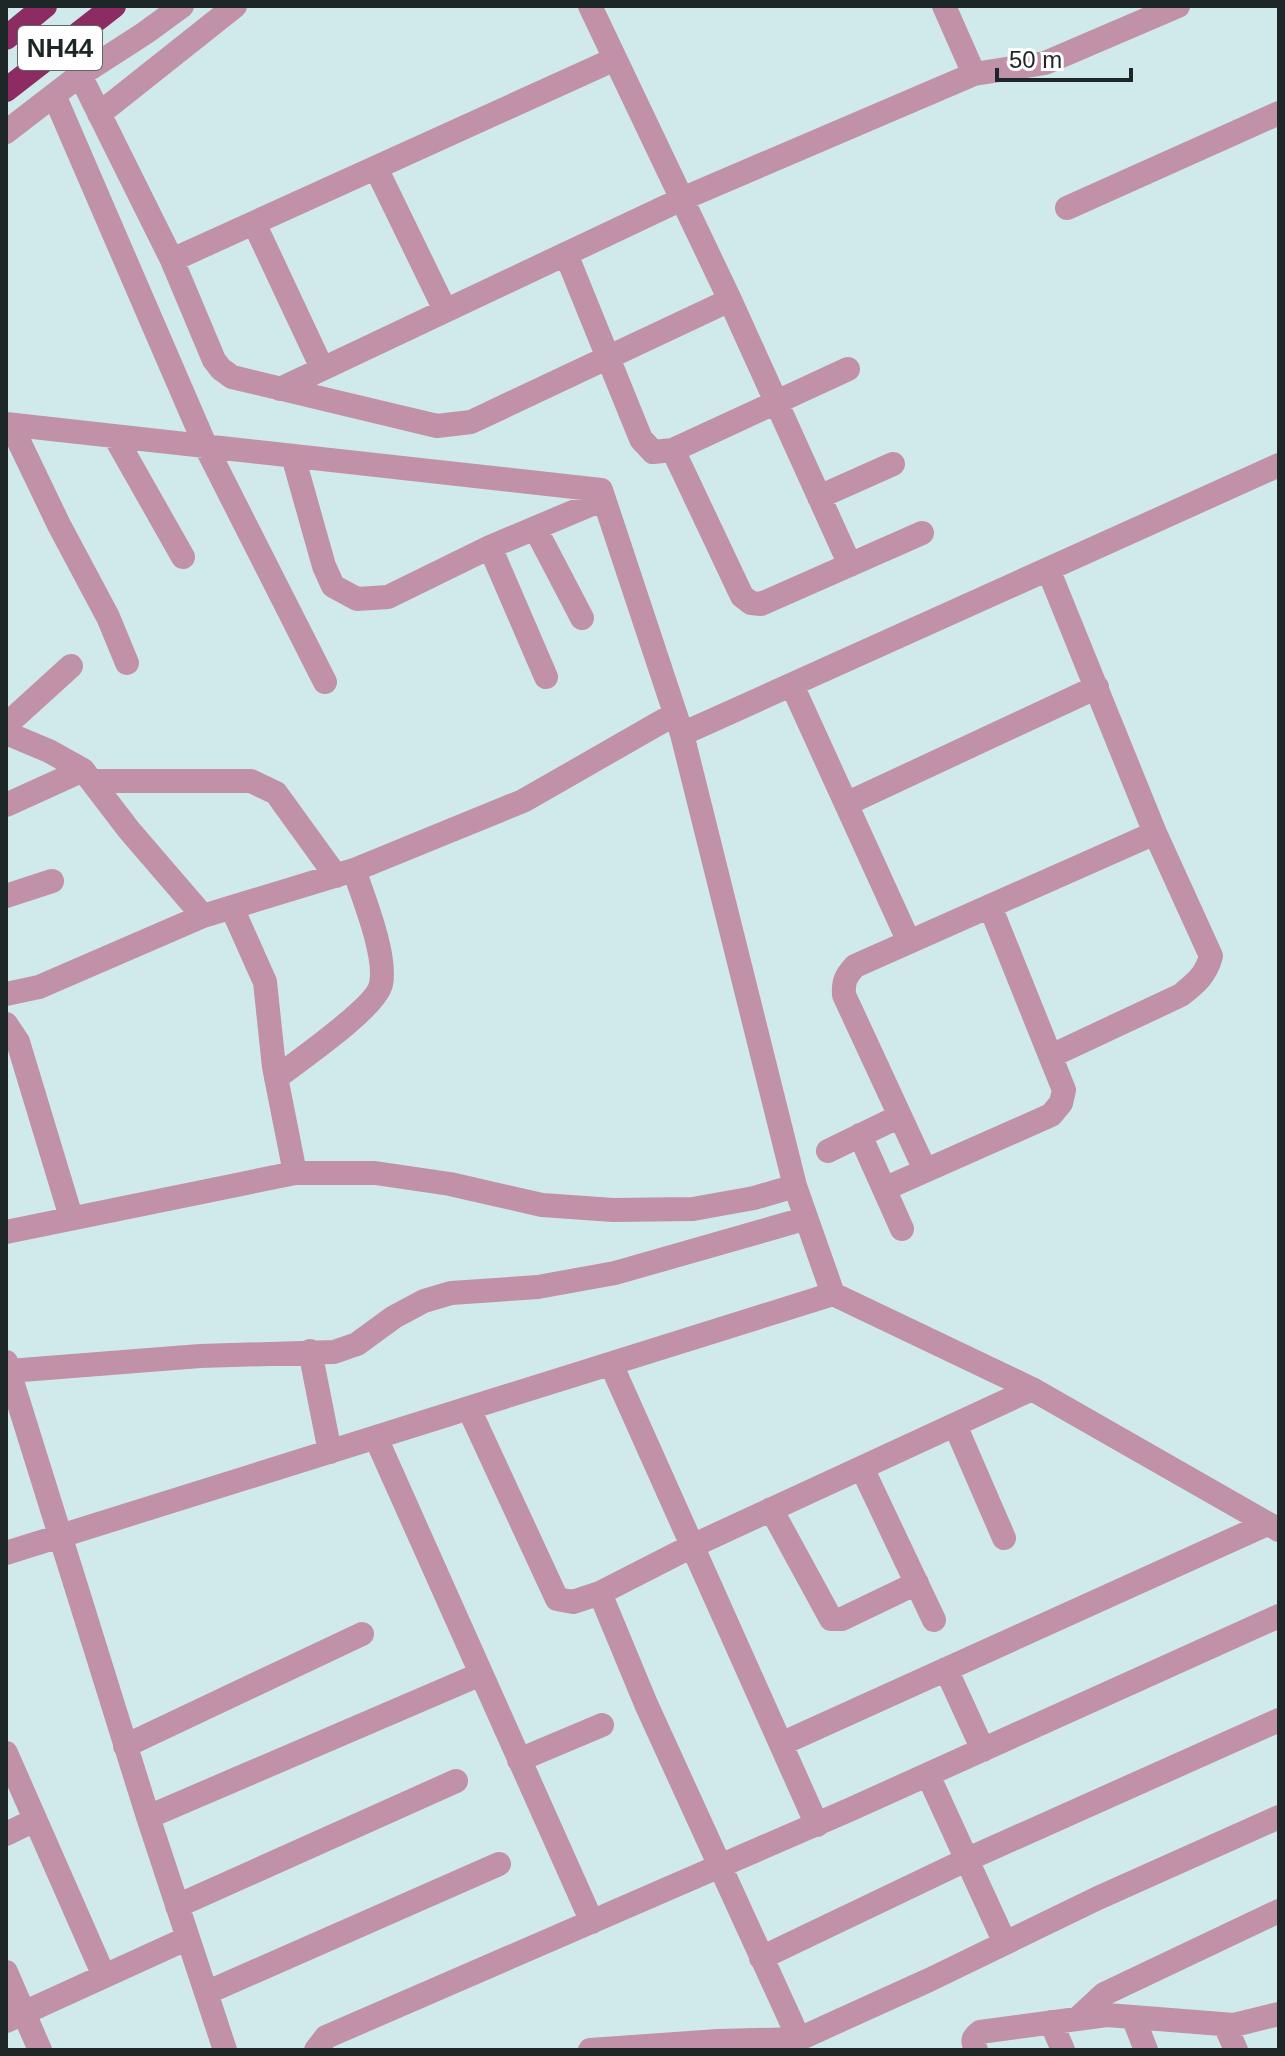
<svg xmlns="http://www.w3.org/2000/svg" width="1285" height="2056" font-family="Arial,sans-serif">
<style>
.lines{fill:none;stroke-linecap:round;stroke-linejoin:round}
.minor{stroke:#c091a7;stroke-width:24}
.highway{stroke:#8c2c62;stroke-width:24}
.labels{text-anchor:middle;stroke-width:8;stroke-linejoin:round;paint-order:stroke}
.shield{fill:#fff;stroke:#626868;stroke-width:2}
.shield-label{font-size:26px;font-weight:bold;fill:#1e2727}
</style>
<rect width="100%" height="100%" fill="#d0e9ea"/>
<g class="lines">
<path class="minor" d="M 590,6 L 730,300 L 850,565
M 944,6 L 974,74
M 80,75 L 172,260 L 214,360 L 221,369 L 232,377 L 437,426 L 471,422 L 730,300
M 54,95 L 206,447 L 325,682
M 99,114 L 235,6
M 6,132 L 80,75 L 145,33 L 182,6
M 376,168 L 445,310
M 1067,208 L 1279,113
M 254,223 L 322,368
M 566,254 L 641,439 L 653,452 L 673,450 L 742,596 L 751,603 L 761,604 L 922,533
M 172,260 L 615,59
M 280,389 L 682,199 L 974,74 L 1045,63 L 1178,6
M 6,424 L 601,490 L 682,734 L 795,1186 L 833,1294 L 1032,1389 L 1279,1530
M 11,425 L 59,525 L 108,617 L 127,663
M 115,437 L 183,557
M 673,450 L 848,369
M 293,456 L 324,566 L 333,586 L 357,599 L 388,597 L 490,547 L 604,499
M 819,497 L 893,464
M 535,528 L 582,618
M 490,547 L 546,677
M 1048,569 L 1155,833 L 1211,956 C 1206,975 1196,983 1181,995 L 1051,1056
M 792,685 L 909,942
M 6,725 L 71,666
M 6,733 L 49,751 L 83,770 L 129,830 L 203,916
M 682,734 L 1279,465
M 93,781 L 251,781 L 276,793 L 336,876
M 846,804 L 1097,687
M 6,805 L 83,770
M 6,896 L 52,881
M 232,908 L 265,982 L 274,1067 L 295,1173
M 6,994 L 39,987 L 203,916 L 354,870 L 523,801 L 675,714
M 6,1024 L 18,1042 L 71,1217
M 276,1078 C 298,1061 377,1007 381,984 C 387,956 364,899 354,870
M 860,1135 L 902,1229
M 828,1151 L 900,1116
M 925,1170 L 844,995 C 843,981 846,976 855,966 L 1155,833
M 884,1189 L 1051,1115 L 1061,1103 L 1064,1090 L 990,906
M 6,1232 L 295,1173 L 375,1173 L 450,1184 L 542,1205 L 613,1210 L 693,1209 L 754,1198 L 795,1186
M 310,1351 L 330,1452
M 6,1362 L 148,1817 L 225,2050
M 611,1364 L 817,1825
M 9,1371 L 200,1356 L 334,1352 L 357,1344 L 394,1317 L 424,1301 L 451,1293 L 538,1287 L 615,1273 L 804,1219
M 469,1409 L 557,1599 L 573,1602 L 600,1593
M 955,1425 L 1004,1538
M 376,1438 L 592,1922
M 862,1468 L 934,1620
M 771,1509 L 831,1619 L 842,1619 L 917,1583
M 6,1553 L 833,1294
M 946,1669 L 983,1750
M 781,1744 L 1267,1524
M 125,1746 L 362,1634
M 6,1753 L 104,1976
M 519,1760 L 602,1725
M 928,1775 L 1005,1943
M 148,1817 L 481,1674
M 6,1834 L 35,1820
M 177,1906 L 456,1781
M 761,1958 L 968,1859 L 1279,1720
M 6,1972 L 40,2050
M 206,1993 L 499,1864
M 1133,2017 L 1146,2050
M 1077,2019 L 1104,1994 L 1279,1911
M 6,2021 L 188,1938
M 1051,2022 L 1063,2050
M 1225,2025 L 1236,2050
M 799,2039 L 646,1704 L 600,1593 L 692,1546 L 1032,1389
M 316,2050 L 326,2037 L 849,1810 L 1279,1616
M 590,2050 L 718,2041 L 799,2039 L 929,1980 L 1098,1898 L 1279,1817
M 976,2050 C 972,2041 972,2038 980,2032 L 1107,2015 L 1234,2025 L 1279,2014"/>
<path class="highway" d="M 6,38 L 45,6
M 6,90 L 114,6"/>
</g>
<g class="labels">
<rect class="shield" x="18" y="26" width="84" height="44" rx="6"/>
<g class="shield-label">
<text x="60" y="57">NH44</text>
</g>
</g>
<rect width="1285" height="2056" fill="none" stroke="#1e2727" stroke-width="16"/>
<path d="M997 68v12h134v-12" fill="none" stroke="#1e2727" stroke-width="4"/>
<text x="1009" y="68" font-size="24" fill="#1e2727" stroke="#ffffff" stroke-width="6" paint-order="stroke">50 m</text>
</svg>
